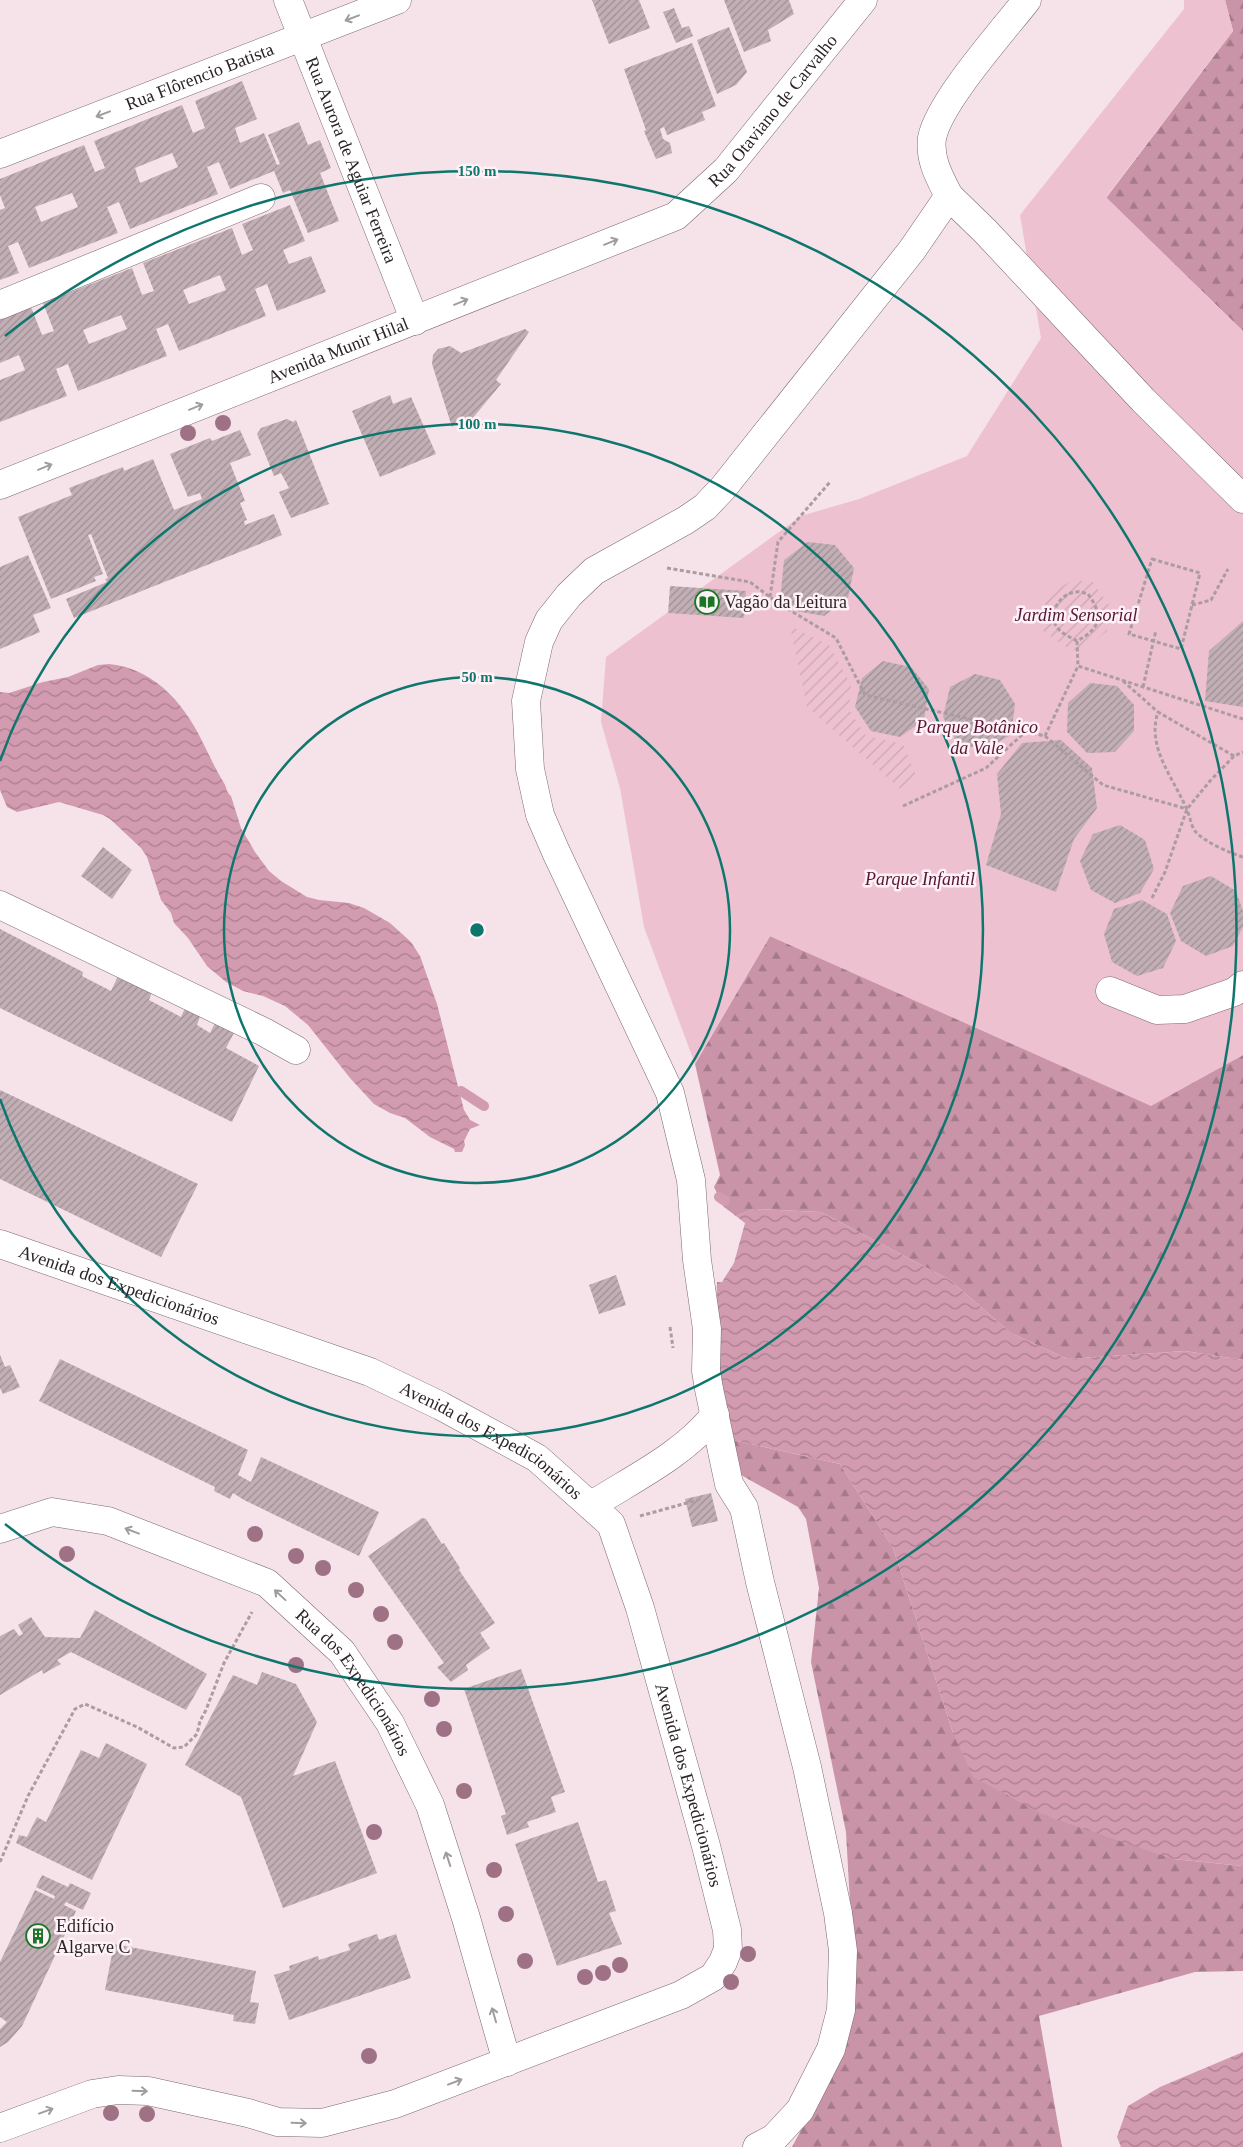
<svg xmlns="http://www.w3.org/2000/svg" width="1243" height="2147" font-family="Georgia,serif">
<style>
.forest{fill:url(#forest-firs)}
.park{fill:#eec1d1}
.garden{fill:url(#garden-furrows)}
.water{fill:url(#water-waves)}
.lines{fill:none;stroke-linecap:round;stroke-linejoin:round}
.stream{stroke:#d29bb0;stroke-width:10}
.building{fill:url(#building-hatch);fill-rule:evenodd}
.minor-casing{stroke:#7a696f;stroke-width:29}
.path{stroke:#ab9ca1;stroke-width:3;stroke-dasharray:4 2.5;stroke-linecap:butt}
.minor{stroke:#fff;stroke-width:28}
.tree{fill:#9e7185}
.oneway{stroke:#a09d9e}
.ring{fill:none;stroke:#0f766e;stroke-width:2.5}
.labels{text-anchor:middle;stroke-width:5;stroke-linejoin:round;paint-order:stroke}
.street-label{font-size:18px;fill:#2c2528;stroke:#fef2f6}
.poi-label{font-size:18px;fill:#2c2528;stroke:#fef2f6;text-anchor:start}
.park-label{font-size:18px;font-style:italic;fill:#561534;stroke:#fef2f6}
.centre{fill:#0f766e;stroke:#fef2f6;stroke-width:2.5}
.ring-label{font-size:15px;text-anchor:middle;font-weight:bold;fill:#0f766e;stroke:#fef2f6;stroke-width:5;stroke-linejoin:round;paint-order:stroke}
</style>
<defs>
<pattern id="forest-firs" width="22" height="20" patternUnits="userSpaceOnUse" patternTransform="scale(1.25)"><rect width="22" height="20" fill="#ca94a8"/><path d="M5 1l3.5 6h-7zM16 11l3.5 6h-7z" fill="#a47989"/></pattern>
<pattern id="garden-furrows" width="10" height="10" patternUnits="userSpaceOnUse" patternTransform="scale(1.25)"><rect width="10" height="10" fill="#eec1d1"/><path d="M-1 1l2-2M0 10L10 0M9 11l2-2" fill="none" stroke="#cca6b3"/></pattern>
<pattern id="water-waves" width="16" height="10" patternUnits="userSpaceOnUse" patternTransform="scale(1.25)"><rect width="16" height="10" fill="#d29bb0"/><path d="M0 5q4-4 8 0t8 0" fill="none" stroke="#ab7e8f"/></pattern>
<pattern id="building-hatch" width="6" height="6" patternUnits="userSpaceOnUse" patternTransform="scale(1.25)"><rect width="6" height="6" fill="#c2afb6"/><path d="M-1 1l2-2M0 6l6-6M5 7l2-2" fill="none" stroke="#9e8e94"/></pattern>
</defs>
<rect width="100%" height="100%" fill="#f6e2e9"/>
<path class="forest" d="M 1225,0 L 1243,0 L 1243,331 L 1106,198 L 1233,31 Z
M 770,936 L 1151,1105 L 1243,1055 L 1243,1360 L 1185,1351 L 1068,1359 L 1011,1333 L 950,1280 L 821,1212 L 754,1209 L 736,1216 L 724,1207 L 714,1187 L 720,1175 L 695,1064 Z
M 728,1439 L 840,1464 L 893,1548 L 953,1733 L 1173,1859 L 1243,1866 L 1243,1971 L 1195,1972 L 1039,2016 L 1062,2147 L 792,2147 L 822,2091 L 855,1992 L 846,1832 L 811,1662 L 819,1588 L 806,1519 L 798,1507 L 734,1471 Z"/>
<path class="park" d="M 1184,0 L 1225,0 L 1233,31 L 1106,197 L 1243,331 L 1243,1055 L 1151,1106 L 770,936 L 695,1064 L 644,927 L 620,788 L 601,722 L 606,657 L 801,516 L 859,499 L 967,456 L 1041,338 L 1020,215 L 1184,9 Z"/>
<path class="garden" d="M 1073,580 L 1093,582 L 1110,607 L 1107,631 L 1088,646 L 1072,651 L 1042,630 C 1042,600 1047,594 1073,580 Z
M 790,626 L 829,645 L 851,685 L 849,710 L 866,736 L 903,744 L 918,780 L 904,792 L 807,707 Z"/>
<path class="water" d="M 109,664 C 157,669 187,707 206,749 C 212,761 217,772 224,783 C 227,788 226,792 231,796 L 241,828 L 255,852 L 269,871 L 281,881 L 307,897 L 319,900 L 349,903 L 364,908 L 390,923 L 411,942 L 420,956 L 437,1004 L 464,1110 L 470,1120 L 480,1125 L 470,1129 L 464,1141 L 465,1145 L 462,1152 L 455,1152 L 454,1149 L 430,1137 L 405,1118 L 390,1113 L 374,1104 L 350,1078 L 308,1025 L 285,1006 L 263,996 L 243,991 L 226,982 L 207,966 L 188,938 L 174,923 L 171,913 L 161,900 L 147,857 L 141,848 L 110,819 L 103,815 L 59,802 L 17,812 L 7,807 L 0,790 L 0,692 L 9,693 L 43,682 L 68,677 L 98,665 Z
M 754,1209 L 821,1212 L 950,1280 L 1011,1333 L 1068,1359 L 1185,1351 L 1243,1360 L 1243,1866 L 1173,1859 L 1046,1816 L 973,1777 L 953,1733 L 893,1548 L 840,1464 L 728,1439 L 714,1367 L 717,1282 L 722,1282 L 734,1263 L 745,1223 L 736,1216 Z
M 1243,2052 L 1243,2147 L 1121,2147 L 1117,2137 L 1128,2106 L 1160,2087 Z"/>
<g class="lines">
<path class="stream" d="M 461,1091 L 484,1106
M 719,1197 L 725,1201"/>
</g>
<path class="building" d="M 592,0 L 639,0 L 650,28 L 609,44 Z
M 724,0 L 789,0 L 794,14 L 768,30 L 771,41 L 744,52 Z
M 674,8 L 682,28 L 689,26 L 693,36 L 676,43 L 663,12 Z
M 729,27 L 747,72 L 736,85 L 717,94 L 697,40 Z
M 692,43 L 716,106 L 702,112 L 705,120 L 667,135 L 664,127 L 660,129 L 663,139 L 670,143 L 672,153 L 656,159 L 644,131 L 646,130 L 624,69 Z
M 242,81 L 257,119 L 235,128 L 240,143 L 264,133 L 277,165 L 280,164 L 268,135 L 299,122 L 308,145 L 320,140 L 331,168 L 320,173 L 339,221 L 308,233 L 290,190 L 283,193 L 274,171 L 230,189 L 219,162 L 207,167 L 218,194 L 130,229 L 119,202 L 107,207 L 118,233 L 29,268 L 18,242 L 8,246 L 19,273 L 0,280 L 0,210 L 5,208 L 0,195 L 0,179 L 84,145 L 95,172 L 105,168 L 94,141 L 182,105 L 193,133 L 205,128 L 195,101 ZM 172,153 L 178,167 L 140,183 L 135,168 ZM 72,193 L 78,207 L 41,222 L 35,207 Z
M 290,205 L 305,241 L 283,250 L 289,264 L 311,256 L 326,292 L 277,311 L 267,284 L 255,289 L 266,316 L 179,351 L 168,324 L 156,329 L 167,356 L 78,391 L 68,364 L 56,369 L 67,396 L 0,422 L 0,380 L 25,370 L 19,355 L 0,363 L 0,320 L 31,307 L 42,335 L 54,331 L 43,303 L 132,268 L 142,295 L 154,291 L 143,263 L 232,228 L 242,255 L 253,250 L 242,224 ZM 220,275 L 226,290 L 189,304 L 183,290 ZM 121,315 L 127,329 L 89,344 L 83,330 Z
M 525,329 L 529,332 L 496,380 L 501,384 L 467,425 L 459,417 L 452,427 L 432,364 L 433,355 L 438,349 L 450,346 L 461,353 Z
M 390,395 L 393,404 L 411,397 L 436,454 L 380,477 L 352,411 Z
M 287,419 L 293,422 L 296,420 L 329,504 L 291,518 L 279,492 L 289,488 L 281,473 L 274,476 L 257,434 L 261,428 Z
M 240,430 L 251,455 L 230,463 L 245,501 L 240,503 L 247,520 L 244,521 L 245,525 L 274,514 L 282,535 L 74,618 L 66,599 L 107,582 L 105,579 L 108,578 L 91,534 L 88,535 L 103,574 L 94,577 L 96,581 L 51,599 L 18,517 L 72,495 L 69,488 L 123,467 L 124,471 L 153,459 L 174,510 L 202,499 L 200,493 L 188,497 L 170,454 L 210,438 L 212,441 Z
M 808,542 L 835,545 L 854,568 L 848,598 L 824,616 L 796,611 L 781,591 L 784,560 Z
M 28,555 L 51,608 L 33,615 L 40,632 L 0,649 L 0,567 Z
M 670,586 L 746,591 L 744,618 L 668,613 Z
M 1243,621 L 1243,707 L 1205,701 L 1209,651 Z
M 883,661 L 911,667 L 929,689 L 924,720 L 900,737 L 871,731 L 855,707 L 862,678 Z
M 975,674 L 1000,680 L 1015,704 L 1011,735 L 984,750 L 957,743 L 943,717 L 950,687 Z
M 1090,683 L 1117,686 L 1134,705 L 1134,731 L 1115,752 L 1087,753 L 1067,732 L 1068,703 Z
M 1061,740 L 1092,768 L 1097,808 L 1074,839 L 1056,892 L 986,865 L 1001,814 L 997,774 L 1022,743 Z
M 1120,825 L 1145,840 L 1154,869 L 1140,893 L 1115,903 L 1091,890 L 1080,861 L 1093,834 Z
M 103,847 L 132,870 L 112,899 L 81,876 Z
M 1211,876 L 1236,891 L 1243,911 L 1243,927 L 1233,946 L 1206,956 L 1181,941 L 1170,913 L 1183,886 Z
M 1142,900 L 1167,914 L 1176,941 L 1163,968 L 1137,976 L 1112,962 L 1104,934 L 1114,909 Z
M 0,929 L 83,972 L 82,976 L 111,991 L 120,972 L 153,989 L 149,1000 L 181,1017 L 186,1006 L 201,1014 L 197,1025 L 210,1033 L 217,1019 L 236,1029 L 226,1048 L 259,1066 L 232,1122 L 0,1008 Z
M 0,1090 L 198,1184 L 161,1257 L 0,1179 Z
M 616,1275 L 626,1305 L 599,1314 L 589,1285 Z
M 0,1355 L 5,1367 L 10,1365 L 20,1387 L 3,1394 L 0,1388 Z
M 60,1359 L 248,1450 L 238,1475 L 251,1482 L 261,1457 L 379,1512 L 359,1556 L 244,1500 L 233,1493 L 230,1499 L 214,1491 L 215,1487 L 39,1401 Z
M 711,1493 L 718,1521 L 692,1527 L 685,1499 Z
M 422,1518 L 426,1519 L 442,1544 L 444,1543 L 460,1568 L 459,1570 L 495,1623 L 480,1633 L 490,1648 L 466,1665 L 468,1670 L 451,1682 L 437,1667 L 444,1663 L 368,1556 Z
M 95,1610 L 207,1674 L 186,1710 L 71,1652 L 57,1660 L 61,1664 L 43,1674 L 42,1670 L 0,1695 L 0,1636 L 14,1629 L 19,1636 L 23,1634 L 18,1625 L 31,1617 L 45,1637 L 80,1638 Z
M 521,1669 L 565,1792 L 551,1797 L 556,1812 L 527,1822 L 529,1827 L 507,1835 L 501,1816 L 506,1814 L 464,1689 Z
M 262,1672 L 296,1684 L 317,1722 L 293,1776 L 335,1761 L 377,1873 L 283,1908 L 241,1797 L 185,1765 L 233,1675 L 257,1685 Z
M 106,1743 L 147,1764 L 92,1880 L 16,1843 L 19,1835 L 27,1837 L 37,1817 L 46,1822 L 81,1750 L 99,1758 Z
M 578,1822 L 598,1882 L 606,1880 L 616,1911 L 609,1913 L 622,1944 L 557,1966 L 515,1844 Z
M 42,1875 L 68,1887 L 70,1883 L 91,1893 L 83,1910 L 66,1902 L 64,1905 L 76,1911 L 22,2026 L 8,2042 L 0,2047 L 0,2029 L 7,2022 L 0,2017 L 0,1962 L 35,1890 L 54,1899 L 55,1896 L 36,1887 Z
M 377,1934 L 379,1940 L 396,1934 L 411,1978 L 289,2020 L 274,1975 L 290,1970 L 289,1966 L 318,1956 L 319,1960 L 350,1950 L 348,1944 Z
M 114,1944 L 256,1971 L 250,2002 L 259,2003 L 255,2024 L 233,2021 L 234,2015 L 105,1990 Z"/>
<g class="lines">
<g class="minor-casing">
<g id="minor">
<path id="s1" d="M 288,0 L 415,321"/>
<path id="s2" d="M 0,154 L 397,0"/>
<path d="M 949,196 L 986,232 L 1143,400 L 1243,499"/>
<path d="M 0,305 L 261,198"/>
<path id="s3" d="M 0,485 L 676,216 L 726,170 L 863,0"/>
<path d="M 0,905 L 264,1032 L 296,1050"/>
<path d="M 1110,991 L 1157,1010 L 1185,1009 L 1234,992 L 1243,985"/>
<path id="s4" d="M 0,1244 L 370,1372 L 441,1406 L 537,1458 L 611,1524 L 640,1608 L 706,1846 L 727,1930 L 728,1949 L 723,1962 L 713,1977 L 681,1995 L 395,2104 L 322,2123 L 278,2122 L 248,2113 L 148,2091 L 118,2090 L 92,2094 L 0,2128"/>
<path d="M 592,1505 C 634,1478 683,1455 715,1415"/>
<path id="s5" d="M 0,1529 L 52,1512 L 108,1521 L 267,1583 L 342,1652 L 390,1723 L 430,1805 L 466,1918 L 507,2062"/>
<path d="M 757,2147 L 774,2138 L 800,2110 L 831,2049 L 841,2010 L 843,1951 L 838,1913 L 807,1767 L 760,1582 L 744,1508 L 729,1484 L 709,1389 L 706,1371 L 707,1329 L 697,1260 L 691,1180 L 670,1093 L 556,852 L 540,815 L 530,769 L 526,701 L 539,642 L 549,620 L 569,595 L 594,571 L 686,520 L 705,507 L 723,488 L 912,250 L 949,196 C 940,178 929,160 932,138 C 939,102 1002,32 1027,0"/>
</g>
</g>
<path class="path" d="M 1152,559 L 1200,573 L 1181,649 L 1129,634 Z
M 667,568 L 750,582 L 778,603 L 836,638 L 865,695 L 1045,736 L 1078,666 L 1243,719
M 770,597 L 778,542 L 830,482
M 1192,605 L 1211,600 L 1228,569
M 1077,641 C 1070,637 1058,632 1055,624 C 1049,610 1062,593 1076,592 C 1079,591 1084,593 1088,594 C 1104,616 1101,628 1077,641 L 1078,666
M 1123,681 L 1158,712
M 1143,687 L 1156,630
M 1045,736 L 1103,785 L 1187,809
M 1234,756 L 1158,712 C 1146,748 1174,778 1187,810 C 1190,816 1191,826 1195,831 C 1204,842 1230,853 1243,857
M 903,806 L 986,768 L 1025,732
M 1152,898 L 1165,872 L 1187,809 L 1210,781 L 1234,756 L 1243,752
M 670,1327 L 673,1348
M 640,1516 L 701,1499
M 0,1862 L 28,1796 L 75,1709 L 85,1704 L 137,1727 L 174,1748 L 184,1747 L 197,1734 L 200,1721 L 206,1710 L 224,1663 L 252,1612"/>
<use href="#minor" class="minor"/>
</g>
<g class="tree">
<circle cx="223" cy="423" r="8"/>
<circle cx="188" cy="433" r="8"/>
<circle cx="255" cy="1534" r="8"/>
<circle cx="67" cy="1554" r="8"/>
<circle cx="296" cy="1556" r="8"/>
<circle cx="323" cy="1568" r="8"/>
<circle cx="356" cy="1590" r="8"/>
<circle cx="381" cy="1614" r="8"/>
<circle cx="395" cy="1642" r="8"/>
<circle cx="296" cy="1665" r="8"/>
<circle cx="432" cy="1699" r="8"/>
<circle cx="444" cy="1729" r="8"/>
<circle cx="464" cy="1791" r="8"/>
<circle cx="374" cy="1832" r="8"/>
<circle cx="494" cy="1870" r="8"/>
<circle cx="506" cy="1914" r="8"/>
<circle cx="748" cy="1954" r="8"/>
<circle cx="525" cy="1961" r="8"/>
<circle cx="620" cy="1965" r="8"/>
<circle cx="603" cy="1973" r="8"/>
<circle cx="585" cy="1977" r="8"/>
<circle cx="731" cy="1982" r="8"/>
<circle cx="369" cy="2056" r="8"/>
<circle cx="111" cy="2113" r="8"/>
<circle cx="147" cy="2114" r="8"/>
</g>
<defs><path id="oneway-shaft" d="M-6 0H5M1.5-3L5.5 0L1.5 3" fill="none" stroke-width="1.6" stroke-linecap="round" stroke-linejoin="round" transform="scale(1.25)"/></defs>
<g class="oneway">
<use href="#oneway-shaft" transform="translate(352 18) rotate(159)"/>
<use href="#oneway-shaft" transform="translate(103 114) rotate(159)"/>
<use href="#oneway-shaft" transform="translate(611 242) rotate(-22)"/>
<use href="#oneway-shaft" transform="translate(461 302) rotate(-22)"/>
<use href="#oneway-shaft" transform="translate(196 407) rotate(-22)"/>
<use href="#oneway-shaft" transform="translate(45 467) rotate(-22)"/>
<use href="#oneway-shaft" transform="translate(132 1531) rotate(-159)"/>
<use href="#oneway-shaft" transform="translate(280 1595) rotate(-137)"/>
<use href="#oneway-shaft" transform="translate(448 1859) rotate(-108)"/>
<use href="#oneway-shaft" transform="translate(494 2015) rotate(-106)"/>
<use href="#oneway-shaft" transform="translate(455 2082) rotate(-21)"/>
<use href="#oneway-shaft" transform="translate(140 2091) rotate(2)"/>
<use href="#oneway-shaft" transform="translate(46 2111) rotate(-20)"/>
<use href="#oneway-shaft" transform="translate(299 2123) rotate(2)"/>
</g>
<g class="ring">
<circle cx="477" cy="930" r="253"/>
<path d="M0 761A506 506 0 1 1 0 1099"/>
<path d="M5 336A759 759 0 1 1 5 1524"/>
</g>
<defs>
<g id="library-ring" transform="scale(1.25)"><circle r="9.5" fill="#fef2f6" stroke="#1a7625" stroke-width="1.5"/><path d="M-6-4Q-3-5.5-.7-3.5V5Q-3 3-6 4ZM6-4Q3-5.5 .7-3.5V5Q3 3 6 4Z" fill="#1a7625"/></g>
<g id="building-ring" transform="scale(1.25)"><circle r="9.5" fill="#fef2f6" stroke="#1a7625" stroke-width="1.5"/><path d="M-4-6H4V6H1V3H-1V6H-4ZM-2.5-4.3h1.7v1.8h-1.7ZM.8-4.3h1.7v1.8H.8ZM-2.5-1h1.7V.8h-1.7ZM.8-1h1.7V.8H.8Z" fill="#1a7625"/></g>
</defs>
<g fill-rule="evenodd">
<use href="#library-ring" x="707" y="602"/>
<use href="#building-ring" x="38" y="1936"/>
</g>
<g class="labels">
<g class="street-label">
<text dy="6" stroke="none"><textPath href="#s2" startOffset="214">Rua Flôrencio Batista</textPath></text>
<text dy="6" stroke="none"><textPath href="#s3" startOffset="871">Rua Otaviano de Carvalho</textPath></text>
<text dy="6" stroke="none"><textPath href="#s1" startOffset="172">Rua Aurora de Aguiar Ferreira</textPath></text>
<text dy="6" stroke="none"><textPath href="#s3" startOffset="364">Avenida Munir Hilal</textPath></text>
<text dy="6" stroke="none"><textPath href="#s4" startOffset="126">Avenida dos Expedicionários</textPath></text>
<text dy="6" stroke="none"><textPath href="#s4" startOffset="531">Avenida dos Expedicionários</textPath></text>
<text dy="6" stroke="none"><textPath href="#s5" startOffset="415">Rua dos Expedicionários</textPath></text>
<text dy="6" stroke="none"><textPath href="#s4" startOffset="951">Avenida dos Expedicionários</textPath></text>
</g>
<g class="poi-label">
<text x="724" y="608">Vagão da Leitura</text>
<text x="56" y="1932">Edifício<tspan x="56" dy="21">Algarve C</tspan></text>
</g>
<g class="park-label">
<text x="1076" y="621">Jardim Sensorial</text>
<text x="977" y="733">Parque Botânico<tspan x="977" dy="21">da Vale</tspan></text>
<text x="920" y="885">Parque Infantil</text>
</g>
</g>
<circle cx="477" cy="930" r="8" class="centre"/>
<g class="ring-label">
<text x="477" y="176">150 m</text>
<text x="477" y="429">100 m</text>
<text x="477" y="682">50 m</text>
</g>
</svg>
